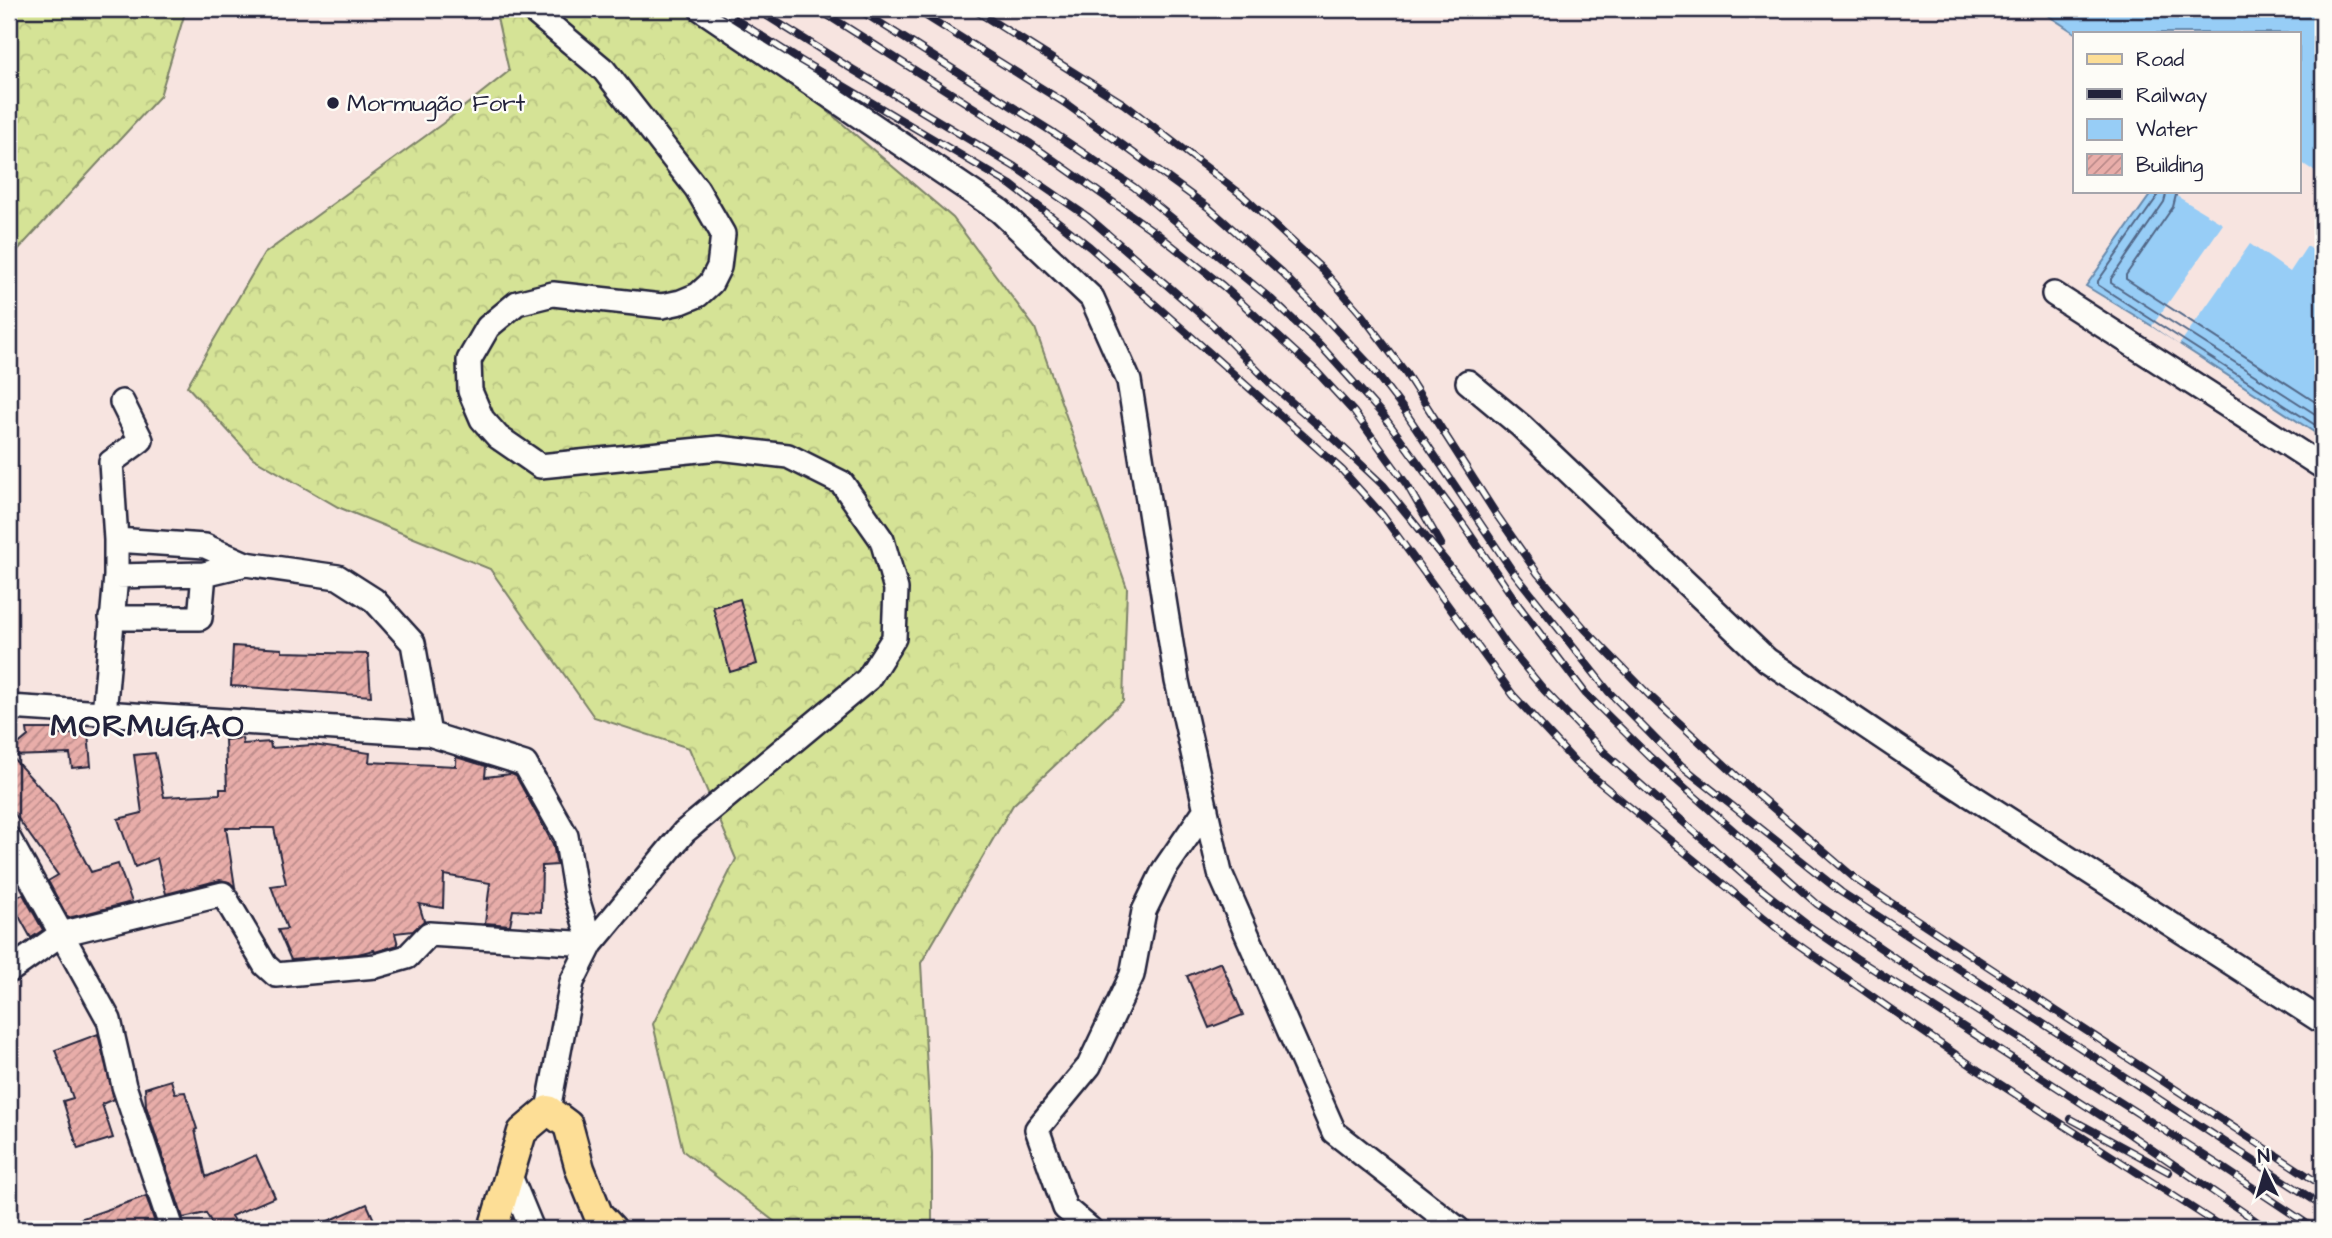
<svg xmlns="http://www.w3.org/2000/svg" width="2332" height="1238" font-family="'Architects Daughter',sans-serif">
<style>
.forest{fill:url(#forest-crowns);stroke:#7c8268;stroke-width:2}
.water{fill:#97cdf6;stroke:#6889ab;stroke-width:2}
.pier{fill:#f7e4e0}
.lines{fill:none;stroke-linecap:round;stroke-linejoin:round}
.shore{stroke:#516686;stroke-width:2}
.building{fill:url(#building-hatch);stroke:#22223b;stroke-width:2}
.minor-casing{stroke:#22223b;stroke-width:28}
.major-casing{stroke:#22223b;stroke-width:33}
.minor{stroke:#fdfcf7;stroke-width:23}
.major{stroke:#fdde96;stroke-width:28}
.rail-casing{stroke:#22223b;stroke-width:8}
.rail{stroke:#fdfcf7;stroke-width:5;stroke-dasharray:16;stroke-linecap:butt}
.poi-dot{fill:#22223b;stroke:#fdfcf7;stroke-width:2.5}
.labels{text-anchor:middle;stroke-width:5;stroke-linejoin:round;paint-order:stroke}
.poi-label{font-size:24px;fill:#22223b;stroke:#fdfcf7;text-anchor:start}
.district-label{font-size:32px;font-weight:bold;letter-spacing:2px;fill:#22223b;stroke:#fdfcf7}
</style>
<defs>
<pattern id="forest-crowns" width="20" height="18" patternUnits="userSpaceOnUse" patternTransform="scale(1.75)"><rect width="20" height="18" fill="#d5e396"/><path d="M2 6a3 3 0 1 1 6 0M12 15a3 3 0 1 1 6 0" fill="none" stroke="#b7c282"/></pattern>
<pattern id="building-hatch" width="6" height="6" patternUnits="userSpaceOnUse" patternTransform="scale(1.75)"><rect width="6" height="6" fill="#e8ada9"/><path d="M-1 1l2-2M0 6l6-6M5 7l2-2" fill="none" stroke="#bc8c8b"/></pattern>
</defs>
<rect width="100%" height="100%" fill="#f7e4e0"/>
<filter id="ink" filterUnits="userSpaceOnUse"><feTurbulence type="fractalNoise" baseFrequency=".0143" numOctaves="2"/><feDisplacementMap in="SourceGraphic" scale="14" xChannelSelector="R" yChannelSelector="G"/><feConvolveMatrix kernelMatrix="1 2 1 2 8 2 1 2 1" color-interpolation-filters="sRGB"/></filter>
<g filter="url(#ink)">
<path class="forest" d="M 9,9 L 186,9 L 160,96 L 16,252 L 9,256 Z
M 495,9 L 708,9 L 953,218 L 1035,328 L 1127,588 L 1123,701 L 1013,805 L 921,963 L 932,1155 L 932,1229 L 784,1229 L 683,1151 L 653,1024 L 736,859 L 689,748 L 594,717 L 490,569 L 338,507 L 253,458 L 187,386 L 264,254 L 442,124 L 509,71 Z"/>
<path class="water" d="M 2038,9 L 2323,9 L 2323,438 L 2152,326 L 2086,286 L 2153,191 L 2299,191 L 2299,33 L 2075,33 Z"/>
<path class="pier" d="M 2299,161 L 2323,177 L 2323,224 L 2315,236 L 2323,241 L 2323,257 L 2307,246 L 2290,272 L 2250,244 L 2179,345 L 2152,326 L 2223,224 L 2175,195 L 2178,191 L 2299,191 Z"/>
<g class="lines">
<path class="shore" d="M 2158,191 L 2157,197 L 2098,281 L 2098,285 L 2323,430
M 2167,191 L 2164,202 L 2111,279 L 2111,283 L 2323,419
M 2177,191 L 2173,207 L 2126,275 L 2126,279 L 2323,407"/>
</g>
<path class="building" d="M 740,599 L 757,664 L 730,672 L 713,607 Z
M 233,646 L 282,649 L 282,652 L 368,654 L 371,696 L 231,686 Z
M 27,729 L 60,729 L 60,735 L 88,733 L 91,766 L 72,768 L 70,754 L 11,756 L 55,804 L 91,872 L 118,864 L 132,902 L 68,918 L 48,881 L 58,875 L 9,806 L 9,752 L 28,736 Z
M 242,738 L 243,744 L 270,742 L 271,748 L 313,745 L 370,753 L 369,762 L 456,766 L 456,757 L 486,766 L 485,777 L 511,774 L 516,776 L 553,844 L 557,865 L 542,866 L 541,912 L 513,910 L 510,925 L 485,923 L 490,883 L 444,875 L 443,908 L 419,904 L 424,921 L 413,931 L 395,933 L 398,945 L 375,952 L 374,950 L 358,954 L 291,960 L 278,930 L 287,929 L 271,886 L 286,884 L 274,828 L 226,828 L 235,887 L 229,882 L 220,880 L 166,894 L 157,858 L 135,867 L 118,819 L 142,813 L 134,755 L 155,753 L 164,797 L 220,794 L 220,789 L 227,789 L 225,740 Z
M 23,894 L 43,930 L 31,938 L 10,900 Z
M 1221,962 L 1243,1015 L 1209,1028 L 1187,976 Z
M 98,1034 L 114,1099 L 102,1104 L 113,1138 L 78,1149 L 63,1101 L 73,1098 L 55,1050 Z
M 171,1080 L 175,1093 L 185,1092 L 197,1129 L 195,1130 L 206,1177 L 256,1155 L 275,1197 L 231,1216 L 238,1229 L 215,1229 L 206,1213 L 183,1218 L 146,1106 L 145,1088 Z
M 146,1196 L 155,1223 L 137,1229 L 57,1229 L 57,1227 Z
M 367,1204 L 378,1229 L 310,1229 Z"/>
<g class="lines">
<g class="minor-casing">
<path id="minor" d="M 531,9 L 604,70 L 697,189 L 723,234 L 719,267 L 711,283 L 698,295 L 681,302 L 662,306 L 553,294 L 517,303 L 488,327 L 469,360 L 470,391 L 482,419 L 498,437 L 540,466 L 719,448 L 788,456 L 842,483 L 882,540 L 896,589 L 894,638 L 868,679 L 684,832 L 591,944 L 572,982 L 548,1110
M 701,9 L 1000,211 L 1092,298 L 1129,381 L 1177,681 L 1220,873 L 1334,1132 L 1458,1229
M 2054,294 L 2323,467
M 1468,382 L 1521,426 L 1767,660 L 1925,766 L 2323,1022
M 116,540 L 205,546 L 246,564 L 338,577 L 374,600 L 413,643 L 429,734
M 116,576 L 204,574 L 246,564
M 111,618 L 200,618 L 204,574
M 9,707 L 429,734 L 525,764 L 566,836 L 576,895 L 591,944 L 429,934 L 407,957 L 376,966 L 276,975 L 265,965 L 223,894 L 61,934 L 9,971
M 104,714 L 116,576 L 116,540 L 111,462 L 141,440 L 122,402
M 9,839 L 109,1020 L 124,1086 L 172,1229
M 510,1176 L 532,1229
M 1090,1229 L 1065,1208 L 1037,1129 L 1089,1066 L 1132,975 L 1144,911 L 1164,870 L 1206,809"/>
</g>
<g class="major-casing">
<path id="major" d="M 493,1229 L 522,1132 L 548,1110 L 568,1125 L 580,1169 L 598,1214 L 612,1229"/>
</g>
<use href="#minor" class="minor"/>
<use href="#major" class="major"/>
<g class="rail-casing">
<path id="rail" d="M 719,9 L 798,59 L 1011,185 L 1090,247 L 1342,470 L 1383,516 L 1513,695 L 1575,762 L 1790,939 L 1978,1070 L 2225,1229
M 756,9 L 847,66 L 1015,167 L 1088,217 L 1212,324 L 1272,385 L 1336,441 L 1384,486 L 1466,586 L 1506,644 L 1544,690 L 1604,752 L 1748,879 L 1806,924 L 1856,958 L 2125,1131 L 2268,1229
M 818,9 L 1031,144 L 1155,232 L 1223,286 L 1316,371 L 1354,412 L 1407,485 L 1441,544
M 858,9 L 1054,133 L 1134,187 L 1271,299 L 1320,345 L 1383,415 L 1465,527 L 1519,606 L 1586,694 L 1650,757 L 1817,904 L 1911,969 L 2219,1165 L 2315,1229
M 915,9 L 1065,103 L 1209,208 L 1282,273 L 1321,313 L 1368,363 L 1404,410 L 1511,569 L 1609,692 L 1682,766 L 1841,892 L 2323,1206
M 973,9 L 1124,104 L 1242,195 L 1323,270 L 1361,314 L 1405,372 L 1496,514 L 1538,574 L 1585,629 L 1650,696 L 1751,789 L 1858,881 L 2323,1186
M 2071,1119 L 2169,1172"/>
</g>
<use href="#rail" class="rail"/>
</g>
</g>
<circle class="poi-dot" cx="333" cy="103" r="7"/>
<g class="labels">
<g class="poi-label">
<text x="347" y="111">Mormugão Fort</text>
</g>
<g class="district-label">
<text x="148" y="736">MORMUGAO</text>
</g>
</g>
<rect width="2332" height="1238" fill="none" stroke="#fdfcf7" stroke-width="35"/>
<rect x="18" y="18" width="2297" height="1203" fill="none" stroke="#22223b" stroke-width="2.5" filter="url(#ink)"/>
<rect x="2073" y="32" width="228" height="161" fill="#fdfcf7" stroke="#a5a5ac" stroke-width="2"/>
<rect x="2087" y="54" width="35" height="10" fill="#fdde96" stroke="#a5a5ac" stroke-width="2"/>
<text x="2136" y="66" font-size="21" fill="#22223b">Road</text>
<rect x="2087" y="89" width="35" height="10" fill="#22223b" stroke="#a5a5ac" stroke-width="2"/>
<text x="2136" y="102" font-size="21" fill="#22223b">Railway</text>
<rect x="2087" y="119" width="35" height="21" fill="#97cdf6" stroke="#a5a5ac" stroke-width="2"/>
<text x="2136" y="136" font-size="21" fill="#22223b">Water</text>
<rect x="2087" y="154" width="35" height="21" fill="url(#building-hatch)" stroke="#a5a5ac" stroke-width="2"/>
<text x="2136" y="172" font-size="21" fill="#22223b">Building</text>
<g transform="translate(2265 1172) rotate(355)" stroke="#fdfcf7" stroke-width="5" paint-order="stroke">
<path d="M0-5L12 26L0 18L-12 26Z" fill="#22223b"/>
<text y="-10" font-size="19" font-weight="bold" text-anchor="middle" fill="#22223b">N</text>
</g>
</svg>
